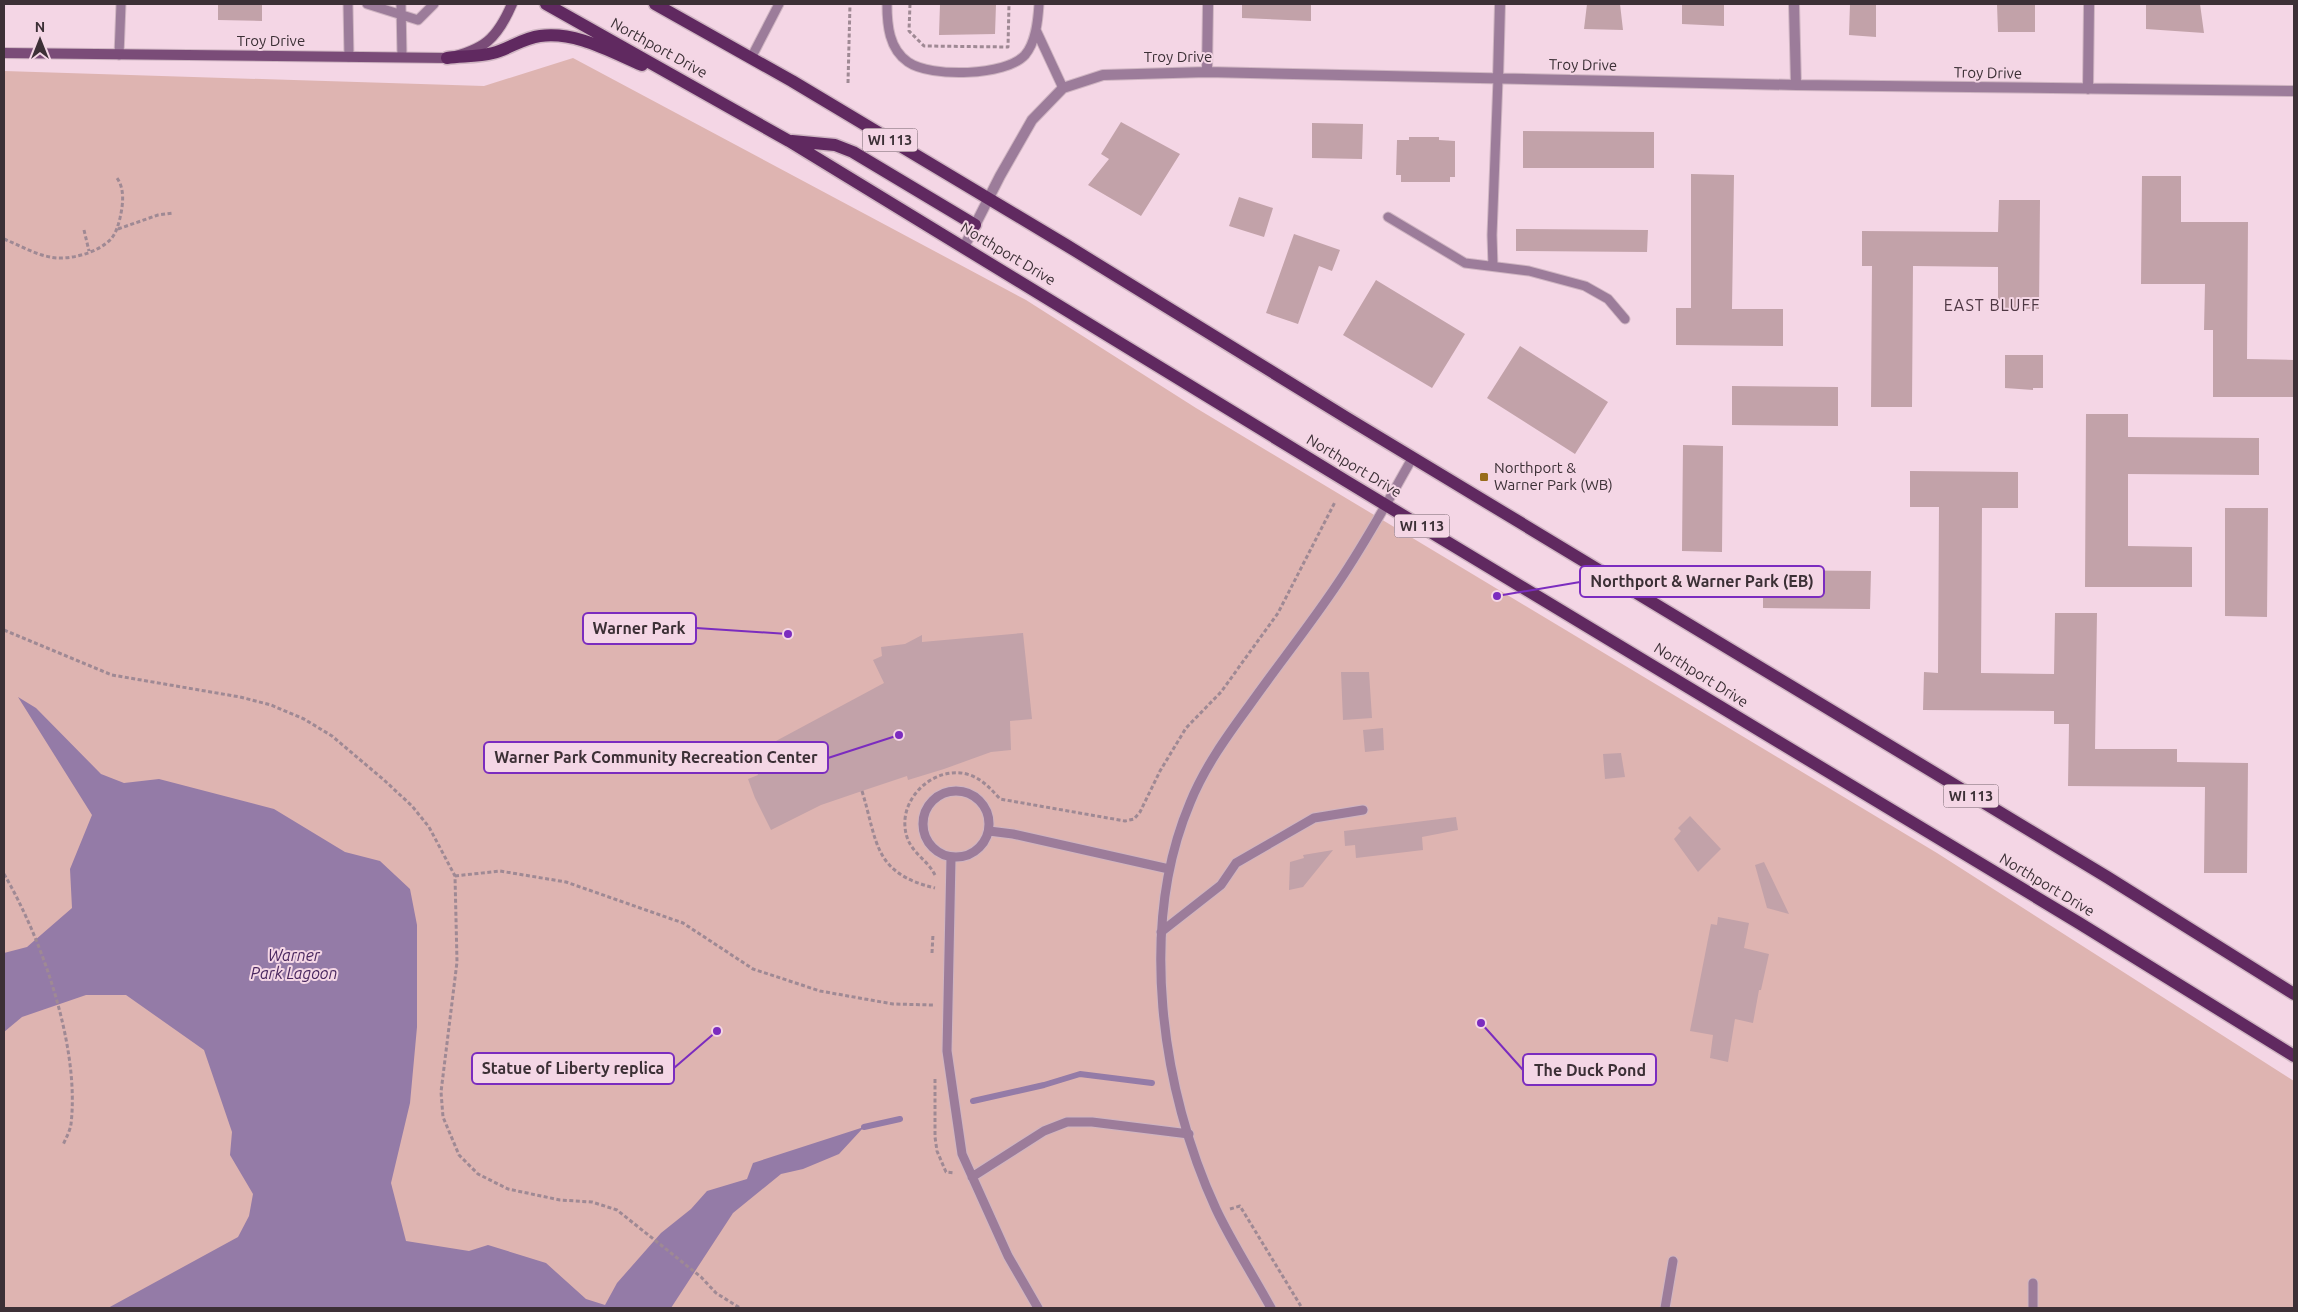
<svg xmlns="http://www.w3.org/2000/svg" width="2298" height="1312" font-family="Ubuntu,sans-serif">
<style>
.green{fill:#deb4b1}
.water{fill:#947ba7}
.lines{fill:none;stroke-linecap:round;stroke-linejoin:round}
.stream{stroke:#947ba7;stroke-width:6}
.building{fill:#c2a2a9}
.lane-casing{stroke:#cfb5c2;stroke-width:11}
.street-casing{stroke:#cfb5c2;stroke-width:12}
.secondary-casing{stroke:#cfb5c2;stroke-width:12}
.primary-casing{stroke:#cfb5c2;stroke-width:15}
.path{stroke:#9f8994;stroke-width:3;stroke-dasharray:4 2.5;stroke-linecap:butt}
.lane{stroke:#9c7c9a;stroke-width:9}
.street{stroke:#9c7c9a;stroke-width:10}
.secondary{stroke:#7a4c78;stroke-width:10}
.primary{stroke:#602960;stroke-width:12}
.poi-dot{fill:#986c1a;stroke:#f4d6e5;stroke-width:2}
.labels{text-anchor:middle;stroke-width:4;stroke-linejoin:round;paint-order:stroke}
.shield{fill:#f4d6e5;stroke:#73626a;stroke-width:1}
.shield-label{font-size:14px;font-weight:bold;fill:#3c3036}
.street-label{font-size:15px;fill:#3c3036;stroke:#f4d6e5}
.poi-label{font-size:15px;fill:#3c3036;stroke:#f4d6e5;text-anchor:start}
.neighbourhood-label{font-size:16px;letter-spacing:1px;fill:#4e3743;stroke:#f4d6e5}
.water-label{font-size:16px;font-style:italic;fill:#49275f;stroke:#f4d6e5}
.leader{fill:none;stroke:#7b2cbf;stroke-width:2}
.callout-dot{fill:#7b2cbf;stroke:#f4d6e5;stroke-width:2}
.callout{fill:#f4d6e5;stroke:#7b2cbf;stroke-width:2}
.callout-label{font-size:16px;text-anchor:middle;font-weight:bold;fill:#3c3036}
</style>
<rect width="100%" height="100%" fill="#f4d6e5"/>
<path class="green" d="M 573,58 L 1026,300 L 1196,408 L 1937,853 L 2294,1081 L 2294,1308 L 4,1308 L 4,71 L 484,86 Z"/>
<path class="water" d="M 18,697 L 36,708 L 101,774 L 124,783 L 159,779 L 274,809 L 345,852 L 380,861 L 410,889 L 417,925 L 417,1027 L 410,1103 L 391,1183 L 406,1241 L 469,1251 L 488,1245 L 546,1263 L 586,1299 L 605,1305 L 617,1283 L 661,1233 L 691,1209 L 707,1191 L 747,1179 L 753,1163 L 864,1127 L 839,1154 L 803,1169 L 781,1174 L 733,1213 L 671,1308 L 108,1308 L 238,1237 L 249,1216 L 253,1194 L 230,1155 L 232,1132 L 204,1050 L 126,995 L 86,995 L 22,1017 L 4,1032 L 4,953 L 27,947 L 72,908 L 70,869 L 92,815 Z"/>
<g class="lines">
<path class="stream" d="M 973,1101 L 1044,1085 L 1080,1074 L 1152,1083
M 864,1127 L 900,1119"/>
</g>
<path class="building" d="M 218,4 L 262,4 L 262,21 L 218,20 Z
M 940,4 L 996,4 L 995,34 L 939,35 Z
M 1242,4 L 1311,4 L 1311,21 L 1242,18 Z
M 1587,4 L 1620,4 L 1623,30 L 1584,29 Z
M 1682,4 L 1724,4 L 1724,26 L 1682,24 Z
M 1850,4 L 1876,4 L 1876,37 L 1849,35 Z
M 1997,4 L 2035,4 L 2035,32 L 1998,32 Z
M 2146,4 L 2200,4 L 2204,33 L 2146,29 Z
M 1121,122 L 1180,154 L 1141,216 L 1088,185 L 1109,159 L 1101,154 Z
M 1312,123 L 1363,124 L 1362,159 L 1312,158 Z
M 1523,131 L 1654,132 L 1654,168 L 1523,168 Z
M 1409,137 L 1439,137 L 1439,140 L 1455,141 L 1455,177 L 1450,177 L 1450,182 L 1401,182 L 1401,175 L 1396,175 L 1397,140 L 1409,140 Z
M 1691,174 L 1734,175 L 1732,309 L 1783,309 L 1783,346 L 1676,345 L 1676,308 L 1691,308 Z
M 2142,176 L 2181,176 L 2181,222 L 2248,222 L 2247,359 L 2294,360 L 2294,397 L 2213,397 L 2213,330 L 2204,330 L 2205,284 L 2141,284 Z
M 1239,197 L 1273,208 L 1264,237 L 1229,226 Z
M 1999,200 L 2040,200 L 2039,309 L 1998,308 L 1998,267 L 1913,266 L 1912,407 L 1871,407 L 1872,266 L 1862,266 L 1862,231 L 1998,232 Z
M 1516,229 L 1648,230 L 1647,252 L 1516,251 Z
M 1294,234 L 1340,250 L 1332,271 L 1319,266 L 1298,324 L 1266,313 Z
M 1376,280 L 1465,334 L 1432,388 L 1343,335 Z
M 1520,346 L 1608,402 L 1575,454 L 1487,398 Z
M 2005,355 L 2043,355 L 2043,388 L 2033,388 L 2033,390 L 2005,388 Z
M 1732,386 L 1838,387 L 1838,426 L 1732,425 Z
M 2086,414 L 2128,414 L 2128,437 L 2259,438 L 2259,475 L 2128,474 L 2128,546 L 2192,547 L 2192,587 L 2085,587 Z
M 1683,445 L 1723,446 L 1722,552 L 1682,551 Z
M 1910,471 L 2018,472 L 2018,508 L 1982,508 L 1981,673 L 2054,674 L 2055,613 L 2097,613 L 2095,749 L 2177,749 L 2177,762 L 2248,763 L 2247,873 L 2204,873 L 2205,787 L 2068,786 L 2069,724 L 2054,724 L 2054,711 L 1923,710 L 1924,672 L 1938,673 L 1939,507 L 1910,507 Z
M 2225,508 L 2268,508 L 2267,617 L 2225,616 Z
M 1763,570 L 1871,571 L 1870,609 L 1763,608 Z
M 1023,633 L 1032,719 L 1010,721 L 1011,750 L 991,752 L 944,769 L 908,780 L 907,776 L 862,791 L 821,805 L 771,830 L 755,798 L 748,779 L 758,775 L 750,752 L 761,749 L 884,683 L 873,660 L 882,656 L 881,647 L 905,644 L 922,635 L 922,642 Z
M 1341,672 L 1369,672 L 1372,718 L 1343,720 Z
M 1383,728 L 1384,750 L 1365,752 L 1363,730 Z
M 1621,753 L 1625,777 L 1605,779 L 1603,754 Z
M 1690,816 L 1721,849 L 1698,872 L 1674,839 L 1681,831 L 1678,828 Z
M 1456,817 L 1458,830 L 1422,837 L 1423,850 L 1356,858 L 1355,845 L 1345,846 L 1344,831 Z
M 1333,850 L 1303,887 L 1289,890 L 1290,862 L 1304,858 L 1303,855 Z
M 1764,862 L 1789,914 L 1767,908 L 1755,865 Z
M 1718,917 L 1749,923 L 1744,948 L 1769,954 L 1761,990 L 1759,990 L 1753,1023 L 1735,1019 L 1728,1062 L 1710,1058 L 1713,1035 L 1690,1031 L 1711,924 L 1717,925 Z"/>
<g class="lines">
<g class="lane-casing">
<path id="lane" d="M 348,4 L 349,57
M 367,4 L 418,20 L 434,4
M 401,4 L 402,57
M 887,4 C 887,25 889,49 908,62 C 931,78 1006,76 1025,55 C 1036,42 1038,20 1039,4
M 1036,30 L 1063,88
M 119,55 L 121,4
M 751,58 L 779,4
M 1388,217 L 1465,263 L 1529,271 L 1585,286 L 1608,299 L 1625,319
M 1493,266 L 1492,235 L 1498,79
M923 824a33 33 0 1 1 66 0a33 33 0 1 1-66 0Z
M 989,831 L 1013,834 L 1169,869
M 951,858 L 947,1051 L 962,1154 L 1008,1256 L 1038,1308
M 1161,932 L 1221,885 L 1236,863 L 1314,818 L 1363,810
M 972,1177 L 1044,1131 L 1067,1122 L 1092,1122 L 1189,1134
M 1271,1308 C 1253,1275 1232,1243 1216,1209 C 1161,1090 1138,926 1190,803 C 1204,768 1227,736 1249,706 C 1278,665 1310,625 1338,583 C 1366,542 1389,499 1413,457
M 1665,1308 L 1673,1261
M 2033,1308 L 2033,1283"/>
</g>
<g class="street-casing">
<path id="street" d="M 1794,4 L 1796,85
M 1207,72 L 1208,4
M 1498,79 L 1500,4
M 2088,89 L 2089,4
M 964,247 L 1000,176 L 1032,120 L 1063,88 L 1103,75 L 1207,72 L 1796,85 L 2294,91"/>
</g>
<g class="secondary-casing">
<path id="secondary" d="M 4,53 L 447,58 C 484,50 497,39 512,4"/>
</g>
<g class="primary-casing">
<path id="primary" d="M 546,4 L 789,141 L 1346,481 L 2079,923 L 2294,1056
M 655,4 L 792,81 L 1066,245 L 1347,418 L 2107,877 L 2294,994
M 447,58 C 462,56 478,57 493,53 C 509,49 523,38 540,36 C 576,31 611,52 642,65
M 792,141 L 835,145 L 853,152 L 975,225"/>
</g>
<path class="path" d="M 910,4 L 909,31 L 924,46 L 1008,47 L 1009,4
M 848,83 L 850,4
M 118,229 L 158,215 L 173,213
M 84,230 L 89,251
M 4,239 C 19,245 34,254 50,257 C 68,261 98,253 111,239 C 116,233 118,226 120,218 C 123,205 125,189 117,178
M 4,630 L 112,675 L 240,697 L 271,705 L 304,719 L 332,736 L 384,780 L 412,806 L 429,827 L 455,876 L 457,962 L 441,1092 L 443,1117 L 459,1155 L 478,1174 L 508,1189 L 560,1200 L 592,1202 L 617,1210 L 701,1277 L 716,1293 L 740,1308
M 862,791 C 878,843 873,873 935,888
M 4,874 C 42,939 80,1047 71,1124 C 70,1131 66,1138 63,1145
M 935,875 C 926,857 907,852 905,827 C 902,794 938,764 970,775 C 983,780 991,789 1000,799 L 1125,821 L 1134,819 L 1140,812 L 1160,771 L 1186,728 L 1221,692 L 1278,613 L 1335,502
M 455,876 L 500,871 L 566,882 L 683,923 L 753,969 L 820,991 L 893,1004 L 934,1005
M 932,953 L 933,934
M 935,1079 L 935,1137 L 937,1151 L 946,1172 L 955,1173
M 1230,1209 L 1240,1206 L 1302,1308"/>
<use href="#lane" class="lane"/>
<use href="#street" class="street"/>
<use href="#secondary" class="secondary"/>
<use href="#primary" class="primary"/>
</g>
<rect class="poi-dot" x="1479" y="472" width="10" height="10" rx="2.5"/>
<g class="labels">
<g class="shield">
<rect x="862.5" y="128.5" width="55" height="23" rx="4"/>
<rect x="1394.5" y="514.5" width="55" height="23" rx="4"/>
<rect x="1943.5" y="784.5" width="55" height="23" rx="4"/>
</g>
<g class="shield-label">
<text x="890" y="145">WI 113</text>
<text x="1422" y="531">WI 113</text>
<text x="1971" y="801">WI 113</text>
</g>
<g class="street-label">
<text x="271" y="46">Troy Drive</text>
<text transform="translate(659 48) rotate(29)" y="5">Northport Drive</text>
<text x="1178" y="62">Troy Drive</text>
<text transform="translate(1583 65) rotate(1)" y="5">Troy Drive</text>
<text transform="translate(1988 73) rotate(1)" y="5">Troy Drive</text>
<text transform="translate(1008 254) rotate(31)" y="5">Northport Drive</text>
<text transform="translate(1354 466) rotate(31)" y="5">Northport Drive</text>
<text transform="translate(1701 675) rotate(32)" y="5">Northport Drive</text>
<text transform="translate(2047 885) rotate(31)" y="5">Northport Drive</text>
</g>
<g class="poi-label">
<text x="1494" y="473">Northport &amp;<tspan x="1494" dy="17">Warner Park (WB)</tspan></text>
</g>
<g class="neighbourhood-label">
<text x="1992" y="311">EAST BLUFF</text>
</g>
<g class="water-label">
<text x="294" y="961">Warner<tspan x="294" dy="18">Park Lagoon</tspan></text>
</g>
</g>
<path class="leader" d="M1497 596L1580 582M788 634L696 628M899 735L828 758M717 1031L674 1068M1481 1023L1523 1070"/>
<g class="callout-dot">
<circle cx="1497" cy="596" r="5"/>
<circle cx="788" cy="634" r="5"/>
<circle cx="899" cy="735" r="5"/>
<circle cx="717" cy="1031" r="5"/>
<circle cx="1481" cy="1023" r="5"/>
</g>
<g class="callout">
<rect x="1580" y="566" width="244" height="31" rx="5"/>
<rect x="583" y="613" width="113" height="31" rx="5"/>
<rect x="484" y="742" width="344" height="31" rx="5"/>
<rect x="472" y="1053" width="202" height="31" rx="5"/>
<rect x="1523" y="1054" width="133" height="31" rx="5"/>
</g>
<g class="callout-label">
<text x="1702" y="587">Northport &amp; Warner Park (EB)</text>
<text x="639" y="634">Warner Park</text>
<text x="656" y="763">Warner Park Community Recreation Center</text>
<text x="573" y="1074">Statue of Liberty replica</text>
<text x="1590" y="1076">The Duck Pond</text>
</g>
<rect width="2298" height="1312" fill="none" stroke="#3c3036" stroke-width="10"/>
<g transform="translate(40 40)" stroke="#f4d6e5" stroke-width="4" paint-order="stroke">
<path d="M0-4L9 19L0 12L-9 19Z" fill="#3c3036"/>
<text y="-8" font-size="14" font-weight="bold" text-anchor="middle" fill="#3c3036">N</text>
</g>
</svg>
